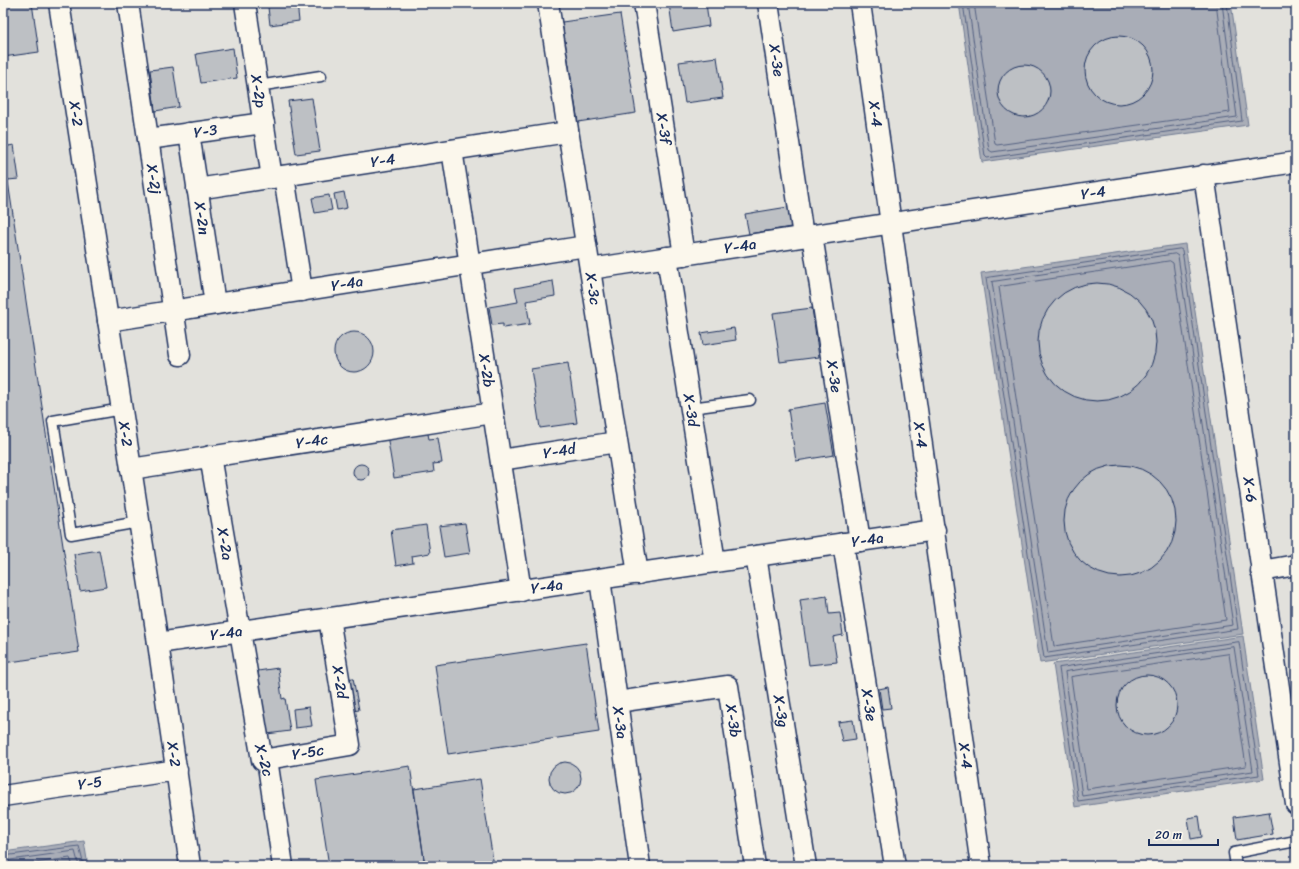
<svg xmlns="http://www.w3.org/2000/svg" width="1299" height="869" font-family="Sriracha,sans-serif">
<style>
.built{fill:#e2e1dc}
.water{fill:#a9adb7;stroke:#707b93}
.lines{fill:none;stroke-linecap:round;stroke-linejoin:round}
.shore{stroke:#546182;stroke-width:1}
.building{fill:#bdc0c4;stroke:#1b2f5e}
.lane-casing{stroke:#1b2f5e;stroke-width:13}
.street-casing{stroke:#1b2f5e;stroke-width:23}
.lane{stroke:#fbf7ec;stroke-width:10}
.street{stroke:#fbf7ec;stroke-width:20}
.labels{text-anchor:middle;stroke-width:3;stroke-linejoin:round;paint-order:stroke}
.street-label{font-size:15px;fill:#1b2f5e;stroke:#fbf7ec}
</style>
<rect width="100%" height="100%" fill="#f2efe6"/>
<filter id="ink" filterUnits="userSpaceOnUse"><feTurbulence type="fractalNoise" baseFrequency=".025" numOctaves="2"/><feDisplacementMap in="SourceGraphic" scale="8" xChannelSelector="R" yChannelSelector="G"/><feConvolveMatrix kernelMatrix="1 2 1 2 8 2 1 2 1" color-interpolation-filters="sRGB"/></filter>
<g filter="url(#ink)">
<path class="built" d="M 3,3 L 1296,3 L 1296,866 L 3,866 Z"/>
<path class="water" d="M 959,3 L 1231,3 L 1248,125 L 982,162 Z
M 1185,244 L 1243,634 L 1040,663 L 981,273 Z
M 1243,636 L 1264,779 L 1075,807 L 1053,664 Z
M 84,841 L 88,866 L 3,866 L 3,852 Z"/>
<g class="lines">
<path class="shore" d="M 963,3 L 985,156 L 987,158 L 1242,121 L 1227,3
M 968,3 L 989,150 L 992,152 L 1237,117 L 1222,3
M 974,3 L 995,144 L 997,145 L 1230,112 L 1216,3
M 1180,249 L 1182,250 L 1238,629 L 1044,658 L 986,278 Z
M 1175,254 L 1178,256 L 1233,625 L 1048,653 L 992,282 Z
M 1170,261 L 1173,263 L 1226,620 L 1054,646 L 999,287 Z
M 1239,642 L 1259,775 L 1078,801 L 1059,668 Z
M 1234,647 L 1253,771 L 1082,796 L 1065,672 Z
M 1229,654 L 1246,766 L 1087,789 L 1071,677 Z
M 3,856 L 79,846 L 84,866
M 3,861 L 75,851 L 79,866
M 14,866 L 70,858 L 73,866"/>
</g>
<path class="building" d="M 3,3 L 32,3 L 39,52 L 3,57 Z
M 297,3 L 299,21 L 270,25 L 268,7 Z
M 669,3 L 706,3 L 709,26 L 673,32 Z
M 620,14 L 636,113 L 578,122 L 562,22 Z
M1085 70a34 34 0 1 1 68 0a34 34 0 1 1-68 0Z
M 233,48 L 237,78 L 201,83 L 196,54 Z
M 717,57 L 723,98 L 685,103 L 679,62 Z
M998 91a26 26 0 1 1 52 0a26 26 0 1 1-52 0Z
M 173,67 L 179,107 L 155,111 L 150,70 Z
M 312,98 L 320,151 L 296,154 L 288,101 Z
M 14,145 L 19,179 L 8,180 L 7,175 L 3,175 L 3,147 Z
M 3,175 L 7,175 L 79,652 L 3,663 Z
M 344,192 L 347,208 L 337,210 L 334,194 Z
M 329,195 L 332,210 L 315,213 L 312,198 Z
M 788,207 L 791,227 L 749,234 L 745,214 Z
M 553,281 L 555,296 L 526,301 L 530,324 L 503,328 L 503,324 L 492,325 L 489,307 L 518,302 L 515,288 Z
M1038 342a59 59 0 1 1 118 0a59 59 0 1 1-118 0Z
M 812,308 L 819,357 L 780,362 L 773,313 Z
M 734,328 L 736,340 L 703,345 L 701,333 Z
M334 352a20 20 0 1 1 40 0a20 20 0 1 1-40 0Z
M 568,363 L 577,423 L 540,428 L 531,369 Z
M 825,403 L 834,455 L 796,461 L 788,409 Z
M 427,429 L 429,439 L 438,438 L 442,463 L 433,464 L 434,472 L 394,478 L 387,435 Z
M353 472a8 8 0 1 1 16 0a8 8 0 1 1-16 0Z
M1064 521a56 56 0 1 1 112 0a56 56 0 1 1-112 0Z
M 465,523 L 470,553 L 444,557 L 439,526 Z
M 426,525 L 430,553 L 412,556 L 413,563 L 396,566 L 391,530 Z
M 99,550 L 106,587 L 80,591 L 74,554 Z
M 827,596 L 829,614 L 840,613 L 843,635 L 833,637 L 837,662 L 809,665 L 800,600 Z
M 586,643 L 599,732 L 448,754 L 435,665 Z
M 278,668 L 282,699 L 285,698 L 290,731 L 267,734 L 258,671 Z
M1117 705a30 30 0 1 1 60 0a30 30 0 1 1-60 0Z
M 353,678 L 359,710 L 334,714 L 329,682 Z
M 888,687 L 891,708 L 882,709 L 879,689 Z
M 309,707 L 312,726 L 295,728 L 293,709 Z
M 853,720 L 856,739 L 842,741 L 838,722 Z
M549 778a16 16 0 1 1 32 0a16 16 0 1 1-32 0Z
M 410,766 L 425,866 L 329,866 L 316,780 Z
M 480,779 L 494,866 L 425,866 L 414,789 Z
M 1269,812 L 1273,834 L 1237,840 L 1234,817 Z
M 1199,816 L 1202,837 L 1191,839 L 1188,818 Z
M 596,863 L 597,866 L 578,866 Z"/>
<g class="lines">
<g class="lane-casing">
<path id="lane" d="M 258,86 L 321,76
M 691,408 L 750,400
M 122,409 L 53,421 L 71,534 L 139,522
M 1236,866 L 1234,853 L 1296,841"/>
</g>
<g class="street-casing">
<g id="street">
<path id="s1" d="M 59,3 L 158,643 L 190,866"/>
<path id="s2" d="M 128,3 L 180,355"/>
<path id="s3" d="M 245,3 L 272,178"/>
<path id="s4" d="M 548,3 L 638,574"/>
<path id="s5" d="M 644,3 L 684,255"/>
<path id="s6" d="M 768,3 L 803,236"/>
<path id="s7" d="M 860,3 L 981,866"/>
<path id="s8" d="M 189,133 L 215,304"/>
<path id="s9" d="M 148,139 L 264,123"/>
<path id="s10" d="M 452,150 L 521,591"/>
<path id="s11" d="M 1204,175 L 1296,804"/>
<path d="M 284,176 L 302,291"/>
<path id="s12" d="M 197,189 L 568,132"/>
<path id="s13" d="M 812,235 L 860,541"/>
<path id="s14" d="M 667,257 L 715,562"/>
<path id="s15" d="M 590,269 L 1296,162"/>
<path id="s16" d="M 108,321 L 586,246"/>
<path id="s17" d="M 210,456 L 262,760 L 350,745 L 329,618"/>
<path id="s18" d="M 501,460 L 617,442"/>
<path id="s19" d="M 131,469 L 493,413"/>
<path id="s20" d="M 843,543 L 895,866"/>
<path id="s21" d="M 756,556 L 806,866"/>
<path d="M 1261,571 L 1296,565"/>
<path id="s22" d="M 600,579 L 640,866"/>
<path id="s23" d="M 158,643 L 935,530"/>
<path id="s24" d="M 617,702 L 728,686 L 755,866"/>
<path d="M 267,759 L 283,866"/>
<path id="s25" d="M 3,796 L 177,770"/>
</g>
</g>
<use href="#lane" class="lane"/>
<use href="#street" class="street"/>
</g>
</g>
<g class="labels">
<g class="street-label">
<text dy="5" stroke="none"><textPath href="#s6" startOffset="58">X-3e</textPath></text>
<text dy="5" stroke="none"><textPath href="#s3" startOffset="89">X-2p</textPath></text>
<text dy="5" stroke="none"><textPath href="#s1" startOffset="112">X-2</textPath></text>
<text dy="5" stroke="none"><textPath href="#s7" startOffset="112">X-4</textPath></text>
<text dy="5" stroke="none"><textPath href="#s5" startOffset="127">X-3f</textPath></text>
<text dy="5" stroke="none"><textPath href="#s9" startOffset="58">Y-3</textPath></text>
<text dy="5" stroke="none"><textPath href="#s12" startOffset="188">Y-4</textPath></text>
<text dy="5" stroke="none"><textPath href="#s2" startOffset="178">X-2j</textPath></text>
<text dy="5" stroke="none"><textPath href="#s15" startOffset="509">Y-4</textPath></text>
<text dy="5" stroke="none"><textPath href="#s8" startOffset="86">X-2n</textPath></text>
<text dy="5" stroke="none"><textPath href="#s15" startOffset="152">Y-4a</textPath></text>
<text dy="5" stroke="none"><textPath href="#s16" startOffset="242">Y-4a</textPath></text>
<text dy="5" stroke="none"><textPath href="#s4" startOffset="289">X-3c</textPath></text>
<text dy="5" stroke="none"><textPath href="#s10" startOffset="223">X-2b</textPath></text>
<text dy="5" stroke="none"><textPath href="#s13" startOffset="143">X-3e</textPath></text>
<text dy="5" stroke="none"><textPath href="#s14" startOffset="155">X-3d</textPath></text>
<text dy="5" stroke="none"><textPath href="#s1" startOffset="436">X-2</textPath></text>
<text dy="5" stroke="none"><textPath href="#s7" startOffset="436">X-4</textPath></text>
<text dy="5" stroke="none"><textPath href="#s19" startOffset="183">Y-4c</textPath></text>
<text dy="5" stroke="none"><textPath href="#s18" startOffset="59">Y-4d</textPath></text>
<text dy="5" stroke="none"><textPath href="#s11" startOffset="318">X-6</textPath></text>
<text dy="5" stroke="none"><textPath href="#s23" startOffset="717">Y-4a</textPath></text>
<text dy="5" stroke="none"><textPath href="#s17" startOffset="89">X-2a</textPath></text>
<text dy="5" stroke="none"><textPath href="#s23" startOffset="393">Y-4a</textPath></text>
<text dy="5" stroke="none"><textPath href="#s23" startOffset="69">Y-4a</textPath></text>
<text transform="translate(340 682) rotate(81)" y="5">X-2d</text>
<text dy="5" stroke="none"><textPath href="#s20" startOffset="164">X-3e</textPath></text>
<text dy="5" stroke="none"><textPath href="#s21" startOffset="157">X-3g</textPath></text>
<text dy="5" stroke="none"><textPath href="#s24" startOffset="147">X-3b</textPath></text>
<text dy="5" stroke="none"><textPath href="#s22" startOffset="145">X-3a</textPath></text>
<text dy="5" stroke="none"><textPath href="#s17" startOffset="355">Y-5c</textPath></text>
<text dy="5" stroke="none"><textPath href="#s1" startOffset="760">X-2</textPath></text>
<text dy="5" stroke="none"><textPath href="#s7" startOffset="760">X-4</textPath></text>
<text transform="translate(264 760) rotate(74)" y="5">X-2c</text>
<text dy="5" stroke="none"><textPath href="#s25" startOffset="88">Y-5</textPath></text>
</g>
</g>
<rect width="1299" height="869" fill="none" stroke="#fbf7ec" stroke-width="16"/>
<rect x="8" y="8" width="1283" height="853" fill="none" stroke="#1b2f5e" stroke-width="1.5" filter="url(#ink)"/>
<path d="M1149 839v6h69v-6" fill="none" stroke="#1b2f5e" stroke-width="2"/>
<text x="1155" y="839" font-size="12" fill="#1b2f5e" stroke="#fbf7ec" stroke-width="3" paint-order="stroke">20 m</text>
</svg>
